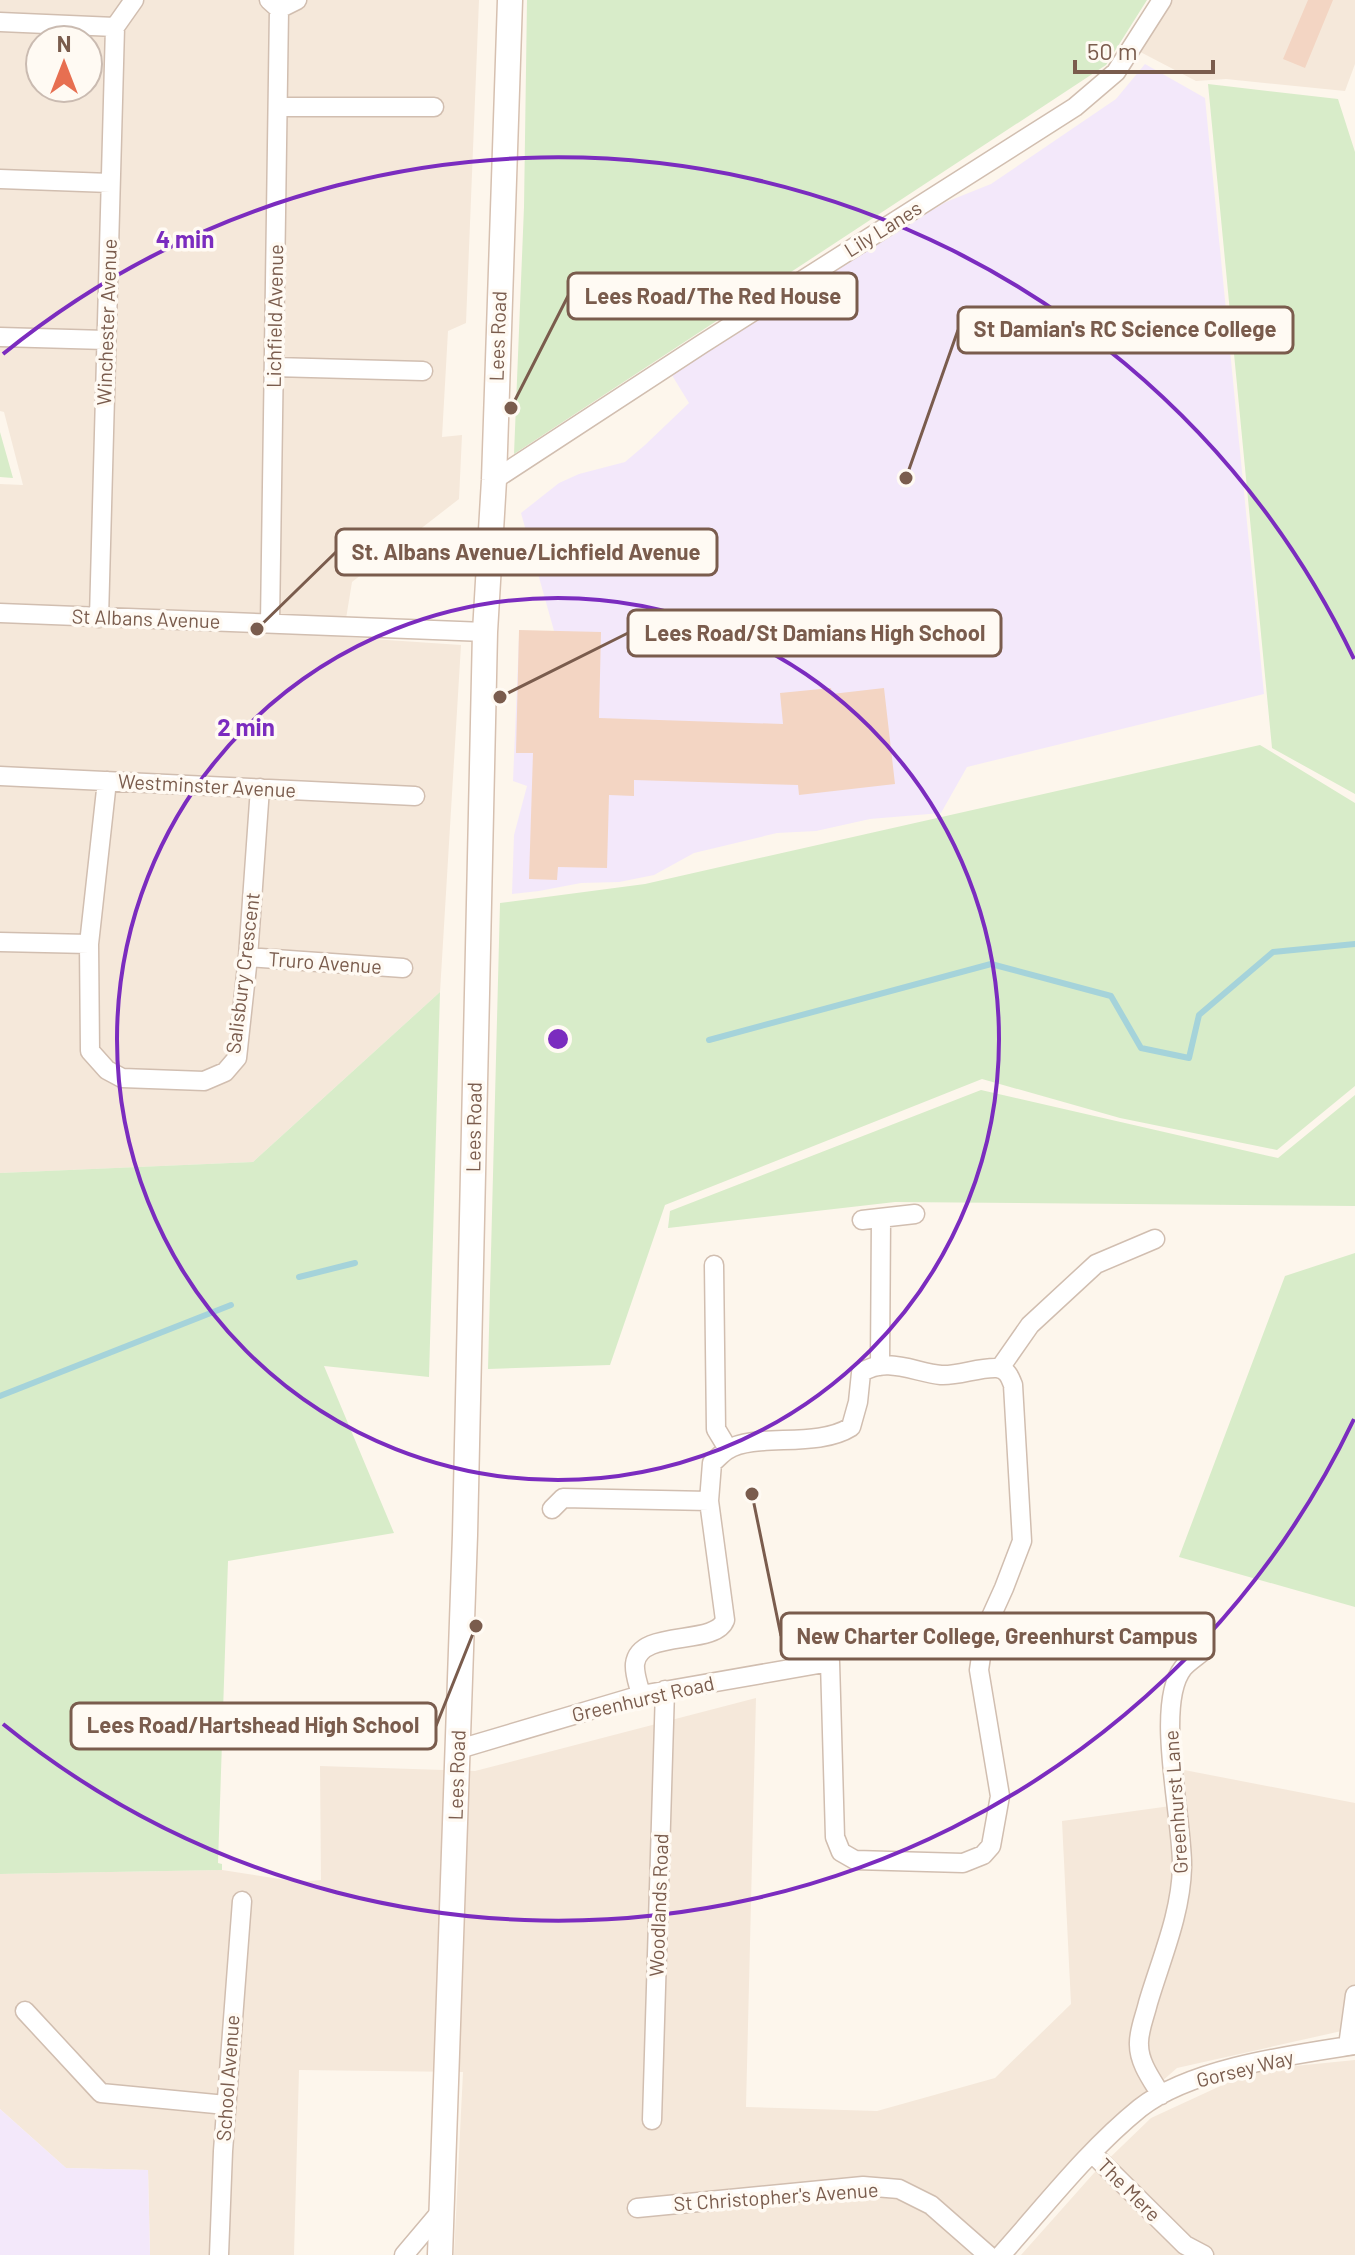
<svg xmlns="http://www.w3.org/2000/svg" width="1355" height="2255" font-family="Barlow,sans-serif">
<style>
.residential{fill:#f5e8da;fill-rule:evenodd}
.education{fill:#f3e8fa}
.green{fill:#d8ecc9}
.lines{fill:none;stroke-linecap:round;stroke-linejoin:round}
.stream{stroke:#a5d3da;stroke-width:6}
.building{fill:#f3d5c3}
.minor-casing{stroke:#d1beb0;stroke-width:21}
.secondary-casing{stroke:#d6c0b0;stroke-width:27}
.minor{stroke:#fff;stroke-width:18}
.secondary{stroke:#fff;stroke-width:24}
.ring{fill:none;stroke:#7b2cbf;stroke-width:4}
.labels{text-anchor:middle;stroke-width:7;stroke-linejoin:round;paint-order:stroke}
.street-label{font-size:20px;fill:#7a5c4d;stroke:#fffaf3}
.centre{fill:#7b2cbf;stroke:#fffaf3;stroke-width:4}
.ring-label{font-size:24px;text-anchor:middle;font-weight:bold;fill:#7b2cbf;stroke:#fffaf3;stroke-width:7;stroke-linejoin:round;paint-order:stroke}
.leader{fill:none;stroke:#7a5c4d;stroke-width:3}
.callout-dot{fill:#7a5c4d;stroke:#fffaf3;stroke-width:3}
.callout{fill:#fffaf3;stroke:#7a5c4d;stroke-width:3}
.callout-label{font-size:22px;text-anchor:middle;font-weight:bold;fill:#7a5c4d}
</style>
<rect width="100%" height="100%" fill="#fdf6ec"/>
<path class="residential" d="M 0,0 L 479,0 L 466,323 L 448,331 L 442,437 L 462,435 L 459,499 L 352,582 L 343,637 L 461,645 L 440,992 L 253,1162 L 0,1173 L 0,484 L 23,485 L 4,412 L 0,411 ZM 40,40 L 88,40 L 88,88 L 40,88 Z
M 1153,0 L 1355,0 L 1355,64 L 1345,91 L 1226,79 L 1196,81 L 1125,44 Z
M 756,1698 L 746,2107 L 877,2111 L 995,2078 L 1071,2004 L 1062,1821 L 1185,1804 L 1179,1769 L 1355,1803 L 1355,2028 L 1177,2068 L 1104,2132 L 993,2255 L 454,2255 L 463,2072 L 299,2070 L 294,2255 L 150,2255 L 148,2170 L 66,2168 L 0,2109 L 0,1874 L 222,1870 L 299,1882 L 321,1880 L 320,1766 L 475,1771 Z
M 1355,2060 L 1355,2255 L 1021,2255 L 1094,2173 L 1151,2118 L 1255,2070 Z"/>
<path class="education" d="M 1145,64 L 1205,98 L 1264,694 L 967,767 L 941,813 L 870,819 L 816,831 L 777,833 L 694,853 L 654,875 L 619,882 L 581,883 L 539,891 L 512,894 L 514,835 L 527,786 L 513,781 L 519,637 L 556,638 L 521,513 L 559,483 L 579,474 L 625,462 L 645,445 L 689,403 L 670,372 L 803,285 L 946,202 L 991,184 L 1116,99 Z
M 0,2109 L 66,2168 L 148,2170 L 150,2255 L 0,2255 Z"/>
<path class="green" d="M 527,0 L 1147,0 L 1106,65 L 514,454 L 524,207 Z
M 1208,84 L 1338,99 L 1355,152 L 1355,794 L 1272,748 Z
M 0,432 L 13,478 L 0,477 Z
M 1260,745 L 1355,803 L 1355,1086 L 1277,1150 L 1120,1118 L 982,1079 L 665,1205 L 610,1365 L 488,1369 L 500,903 L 645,884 Z
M 440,992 L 429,1377 L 324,1366 L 394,1533 L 228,1561 L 218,1863 L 222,1864 L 222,1870 L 0,1874 L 0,1173 L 253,1162 Z
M 981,1090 L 1278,1158 L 1355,1095 L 1355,1206 L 895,1202 L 668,1228 L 670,1211 Z
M 1355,1253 L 1355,1607 L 1179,1557 L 1285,1276 Z"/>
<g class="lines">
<path class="stream" d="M 709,1040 L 991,964 L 1111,996 L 1141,1048 L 1189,1058 L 1199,1015 L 1273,952 L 1355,944
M 299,1277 L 355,1263
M 0,1396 L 231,1305"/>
</g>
<path class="building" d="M 1308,0 L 1333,0 L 1305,68 L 1283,59 Z
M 519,630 L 601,632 L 599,718 L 783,724 L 780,693 L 831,688 L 832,694 L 884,688 L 895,784 L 799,795 L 798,785 L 634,780 L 634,796 L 609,795 L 607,868 L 558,867 L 557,880 L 529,879 L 533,753 L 516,753 Z"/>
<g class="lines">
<g class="minor-casing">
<path id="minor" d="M 269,0 L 279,9 L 297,0
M 0,22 L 115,27 L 134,0
M 278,107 L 434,107
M 0,179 L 110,183
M 0,337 L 106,340
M 274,367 L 423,371
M 494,480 L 702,344 L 1075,107 L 1116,72 L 1162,0
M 0,613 L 485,632
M 99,618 L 115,27
M 270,623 L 279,9
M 0,776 L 415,796
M 107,781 L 89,944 L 90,1051 L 107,1070 L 122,1078 L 204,1081 L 225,1072 L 237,1058 L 248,957 L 260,788
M 0,942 L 89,944
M 248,957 L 403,968
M 862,1220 L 915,1214
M 714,1265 L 716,1429 L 728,1449
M 880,1366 L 881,1218
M 1000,1368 L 1030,1325 L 1096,1264 L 1155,1239
M 552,1509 L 563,1498 L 709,1501
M 459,1749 L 641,1695 L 830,1662 L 835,1837 L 841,1852 L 855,1860 L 963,1863 L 983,1855 L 991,1846 L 1000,1796 L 979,1670 L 985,1630 L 1004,1588 L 1022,1541 L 1013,1385 C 1010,1377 1007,1369 997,1368 C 979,1367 959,1376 941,1375 C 914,1372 885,1356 861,1373 L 858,1402 L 851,1427 C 816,1449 756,1432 727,1450 C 721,1454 717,1459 712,1463 L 709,1501 L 725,1620 C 715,1647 639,1628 635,1664 C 634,1674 639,1686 641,1695
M 25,2011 L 101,2093 L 226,2105
M 1348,2046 L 1355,1995
M 1161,2095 C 1152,2080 1139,2063 1139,2045 C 1138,2032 1145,2016 1148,2003 C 1161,1959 1181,1914 1182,1867 C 1183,1819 1154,1705 1183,1668 C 1188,1662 1196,1657 1202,1652
M 652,2120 L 665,1690
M 1092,2153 L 1185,2245 L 1204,2255
M 637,2208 L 863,2186 L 899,2189 L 931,2205 L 988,2255
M 219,2255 L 223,2151 L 242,1901
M 404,2255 L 442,2210
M 1001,2255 C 1045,2206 1088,2150 1140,2108 C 1191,2068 1291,2055 1355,2045"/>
</g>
<g class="secondary-casing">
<path id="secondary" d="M 440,2255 L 465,1535 L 485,632 L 494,480 L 510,0"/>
</g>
<use href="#minor" class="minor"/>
<use href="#secondary" class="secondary"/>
</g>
<g class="ring">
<circle cx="558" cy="1039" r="441"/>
<path d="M1354 1419A882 882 0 0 1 3 1724M3 354A882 882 0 0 1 1354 659"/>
</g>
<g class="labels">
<g class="street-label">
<text transform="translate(883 229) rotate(-32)" y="7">Lily Lanes</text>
<text transform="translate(275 316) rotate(-89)" y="7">Lichfield Avenue</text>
<text transform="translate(107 322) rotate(-88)" y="7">Winchester Avenue</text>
<text transform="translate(498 336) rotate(-88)" y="7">Lees Road</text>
<text transform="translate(146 619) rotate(2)" y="7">St Albans Avenue</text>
<text transform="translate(207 786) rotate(3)" y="7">Westminster Avenue</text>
<text transform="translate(325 963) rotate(4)" y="7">Truro Avenue</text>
<text transform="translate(243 973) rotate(-83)" y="7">Salisbury Crescent</text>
<text transform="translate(474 1127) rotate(-89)" y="7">Lees Road</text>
<text transform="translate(643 1699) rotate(-13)" y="7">Greenhurst Road</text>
<text transform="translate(457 1775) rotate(-88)" y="7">Lees Road</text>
<text transform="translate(1176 1802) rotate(-94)" y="7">Greenhurst Lane</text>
<text transform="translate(659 1905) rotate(-88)" y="7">Woodlands Road</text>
<text transform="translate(1245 2069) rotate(-14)" y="7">Gorsey Way</text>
<text transform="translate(228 2078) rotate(-86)" y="7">School Avenue</text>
<text transform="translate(1129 2190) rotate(45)" y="7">The Mere</text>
<text transform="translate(776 2197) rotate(-4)" y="7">St Christopher's Avenue</text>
</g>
</g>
<circle cx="558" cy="1039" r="12" class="centre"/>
<g class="ring-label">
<text x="185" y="248">4 min</text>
<text x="246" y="736">2 min</text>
</g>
<path class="leader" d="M511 408L568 296M906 478L958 330M257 629L336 552M500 697L628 633M752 1494L781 1636M476 1626L436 1726"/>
<g class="callout-dot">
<circle cx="511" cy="408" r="8"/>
<circle cx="906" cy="478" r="8"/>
<circle cx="257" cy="629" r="8"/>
<circle cx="500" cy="697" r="8"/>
<circle cx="752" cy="1494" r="8"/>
<circle cx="476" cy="1626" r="8"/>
</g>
<g class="callout">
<rect x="568" y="273" width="289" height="46" rx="8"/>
<rect x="958" y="307" width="335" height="46" rx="8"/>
<rect x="336" y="529" width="381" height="46" rx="8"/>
<rect x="628" y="610" width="373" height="46" rx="8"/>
<rect x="781" y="1613" width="433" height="46" rx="8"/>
<rect x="71" y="1703" width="365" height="46" rx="8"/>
</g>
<g class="callout-label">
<text x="713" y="304">Lees Road/The Red House</text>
<text x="1125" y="337">St Damian's RC Science College</text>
<text x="526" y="560">St. Albans Avenue/Lichfield Avenue</text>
<text x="815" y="641">Lees Road/St Damians High School</text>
<text x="997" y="1644">New Charter College, Greenhurst Campus</text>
<text x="253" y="1733">Lees Road/Hartshead High School</text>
</g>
<g transform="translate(64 64)"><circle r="38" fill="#fffaf3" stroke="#cabbb1" stroke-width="2"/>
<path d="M0-6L14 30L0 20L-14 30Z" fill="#e76f51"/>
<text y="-12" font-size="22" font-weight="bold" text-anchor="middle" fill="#7a5c4d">N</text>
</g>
<path d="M1075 60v12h138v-12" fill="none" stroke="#7a5c4d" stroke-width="4"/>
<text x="1087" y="60" font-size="24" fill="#7a5c4d" stroke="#fffaf3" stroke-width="6" paint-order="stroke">50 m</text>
</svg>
